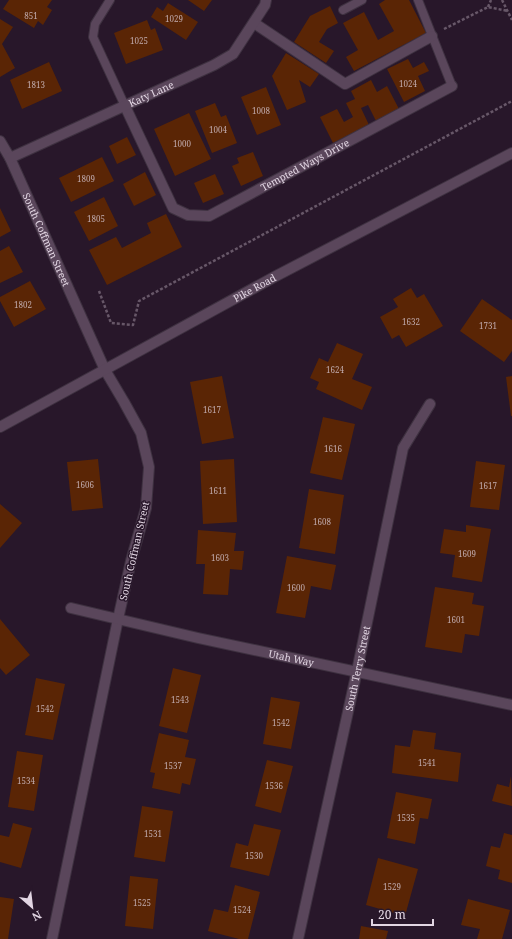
<svg xmlns="http://www.w3.org/2000/svg" width="512" height="939" font-family="'Noto Serif',serif">
<style>
.building{fill:#5a2505}
.lines{fill:none;stroke-linecap:round;stroke-linejoin:round}
.lane-casing{stroke:#3e3140;stroke-width:10}
.street-casing{stroke:#3e3140;stroke-width:12}
.secondary-casing{stroke:#3e3140;stroke-width:12}
.path{stroke:#675768;stroke-width:2.5;stroke-dasharray:3 2;stroke-linecap:butt}
.lane{stroke:#5a465b;stroke-width:8}
.street{stroke:#5a465b;stroke-width:10}
.secondary{stroke:#5a465b;stroke-width:10}
.labels{text-anchor:middle;stroke-width:3;stroke-linejoin:round;paint-order:stroke}
.number-label{font-size:8px;fill:#c0aaac}
.street-label{font-size:10px;fill:#e2d6e3;stroke:#28172a}
</style>
<rect width="100%" height="100%" fill="#28172a"/>
<path class="building" d="M 9,0 L 52,0 L 47,7 L 52,10 L 43,25 L 38,21 L 34,28 L 3,9 Z
M 188,0 L 212,0 L 204,11 Z
M 385,0 L 409,0 L 426,33 L 354,71 L 346,57 L 358,50 L 343,23 L 364,12 L 378,40 L 394,31 L 379,4 Z
M 168,3 L 198,22 L 186,40 L 151,17 L 157,7 L 163,11 Z
M 330,6 L 338,23 L 327,29 L 319,42 L 334,51 L 326,63 L 294,42 L 310,16 Z
M 0,19 L 13,27 L 2,44 L 15,68 L 0,77 Z
M 147,20 L 151,30 L 155,28 L 163,50 L 126,64 L 114,33 Z
M 286,53 L 319,74 L 310,87 L 299,80 L 306,102 L 287,110 L 272,76 Z
M 408,59 L 413,68 L 424,62 L 429,71 L 418,76 L 425,91 L 404,102 L 387,69 Z
M 49,62 L 62,91 L 22,109 L 10,80 Z
M 371,80 L 377,92 L 387,86 L 399,109 L 376,121 L 368,105 L 361,108 L 369,125 L 333,143 L 320,117 L 337,109 L 344,122 L 353,117 L 346,103 L 355,99 L 351,91 Z
M 266,87 L 281,125 L 257,135 L 241,97 Z
M 215,103 L 221,117 L 226,115 L 237,143 L 212,153 L 195,111 Z
M 189,113 L 211,159 L 175,176 L 154,129 Z
M 127,137 L 136,155 L 117,164 L 109,146 Z
M 253,152 L 263,176 L 241,186 L 232,166 L 239,163 L 237,158 Z
M 102,157 L 114,181 L 71,202 L 59,178 Z
M 145,172 L 156,195 L 134,206 L 123,184 Z
M 215,174 L 224,194 L 203,203 L 194,183 Z
M 104,197 L 118,226 L 89,241 L 74,212 Z
M 0,208 L 11,231 L 0,237 Z
M 166,214 L 182,247 L 107,285 L 89,250 L 116,237 L 122,248 L 151,233 L 147,223 Z
M 9,246 L 23,272 L 0,283 L 0,251 Z
M 30,281 L 46,309 L 14,327 L 0,301 L 0,297 Z
M 411,288 L 417,298 L 424,294 L 443,326 L 406,347 L 399,335 L 392,339 L 380,317 L 398,307 L 393,299 Z
M 482,299 L 512,320 L 512,351 L 504,362 L 460,331 Z
M 337,343 L 363,354 L 352,379 L 372,387 L 362,410 L 316,389 L 319,382 L 310,378 L 319,358 L 328,362 Z
M 222,376 L 234,438 L 202,444 L 190,382 Z
M 512,376 L 512,416 L 511,416 L 506,377 Z
M 323,417 L 355,424 L 342,480 L 310,473 Z
M 98,459 L 103,508 L 72,511 L 67,462 Z
M 234,459 L 237,522 L 203,524 L 200,461 Z
M 476,461 L 505,465 L 499,510 L 470,507 Z
M 309,489 L 344,495 L 335,554 L 299,548 Z
M 0,504 L 22,523 L 0,548 Z
M 466,525 L 491,529 L 482,582 L 452,577 L 455,555 L 440,553 L 444,529 L 466,532 Z
M 198,530 L 236,533 L 234,551 L 244,551 L 242,570 L 230,569 L 228,595 L 203,594 L 205,564 L 196,564 Z
M 287,556 L 336,565 L 331,590 L 311,586 L 305,618 L 276,613 Z
M 435,587 L 474,593 L 472,604 L 484,606 L 479,636 L 465,634 L 462,653 L 425,647 Z
M 0,619 L 30,655 L 6,675 L 0,668 Z
M 173,668 L 201,675 L 187,733 L 159,726 Z
M 36,678 L 65,684 L 53,740 L 25,735 Z
M 271,697 L 300,702 L 291,749 L 263,744 Z
M 413,730 L 436,733 L 434,749 L 461,753 L 458,782 L 392,773 L 395,745 L 410,747 Z
M 159,733 L 189,740 L 185,757 L 196,759 L 190,785 L 182,783 L 180,794 L 152,788 L 155,773 L 150,772 Z
M 17,751 L 43,755 L 34,811 L 8,807 Z
M 267,760 L 293,766 L 281,813 L 255,806 Z
M 511,776 L 512,806 L 492,801 L 497,784 L 509,787 Z
M 396,792 L 432,799 L 428,819 L 420,818 L 415,844 L 387,838 Z
M 142,806 L 173,811 L 165,862 L 134,857 Z
M 13,823 L 32,828 L 21,868 L 0,862 L 0,835 L 9,837 Z
M 254,824 L 281,830 L 269,876 L 230,867 L 236,843 L 248,846 Z
M 504,833 L 512,835 L 512,883 L 498,879 L 500,870 L 486,866 L 491,846 L 500,848 Z
M 378,858 L 418,869 L 405,916 L 366,905 Z
M 130,876 L 158,879 L 153,929 L 125,926 Z
M 235,885 L 260,892 L 248,939 L 239,939 L 208,931 L 214,909 L 228,912 Z
M 0,897 L 14,899 L 8,939 L 0,939 Z
M 468,899 L 510,910 L 502,939 L 477,939 L 480,929 L 461,925 Z
M 361,926 L 388,931 L 386,939 L 359,939 Z"/>
<g class="lines">
<g class="lane-casing">
<path id="lane" d="M 110,0 L 95,24 L 93,37 L 125,106
M 418,0 L 452,86
M 343,10 L 362,0"/>
</g>
<g class="street-casing">
<g id="street">
<path d="M 254,23 L 345,84 L 432,36"/>
<path id="s1" d="M 125,106 L 173,208 L 188,215 L 209,216 L 452,86"/>
<path id="s2" d="M 0,141 L 10,158 L 105,370 L 124,402 L 141,433 L 149,467 L 146,508 L 131,561 L 118,619 L 52,939"/>
<path id="s3" d="M 10,158 L 214,65 L 233,54 L 265,5 L 266,0"/>
<path id="s4" d="M 71,608 L 198,638 L 512,705"/>
<path id="s5" d="M 298,939 L 357,671 L 403,448 L 430,404"/>
</g>
</g>
<g class="secondary-casing">
<g id="secondary">
<path id="s6" d="M 0,427 L 276,276 L 512,153"/>
</g>
</g>
<path class="path" d="M 502,0 L 512,20
M 488,7 L 491,0
M 444,29 L 488,7 L 508,11
M 99,291 L 111,323 L 133,325 L 139,301 L 512,101"/>
<use href="#lane" class="lane"/>
<use href="#street" class="street"/>
<use href="#secondary" class="secondary"/>
</g>
<g class="labels">
<g class="number-label">
<text x="31" y="19">851</text>
<text x="174" y="22">1029</text>
<text x="139" y="44">1025</text>
<text x="408" y="87">1024</text>
<text x="36" y="88">1813</text>
<text x="261" y="114">1008</text>
<text x="218" y="133">1004</text>
<text x="182" y="147">1000</text>
<text x="86" y="182">1809</text>
<text x="96" y="222">1805</text>
<text x="23" y="308">1802</text>
<text x="411" y="325">1632</text>
<text x="488" y="329">1731</text>
<text x="335" y="373">1624</text>
<text x="212" y="413">1617</text>
<text x="333" y="452">1616</text>
<text x="85" y="488">1606</text>
<text x="488" y="489">1617</text>
<text x="218" y="494">1611</text>
<text x="322" y="525">1608</text>
<text x="467" y="557">1609</text>
<text x="220" y="561">1603</text>
<text x="296" y="591">1600</text>
<text x="456" y="623">1601</text>
<text x="180" y="703">1543</text>
<text x="45" y="712">1542</text>
<text x="281" y="726">1542</text>
<text x="427" y="766">1541</text>
<text x="173" y="769">1537</text>
<text x="26" y="784">1534</text>
<text x="274" y="789">1536</text>
<text x="406" y="821">1535</text>
<text x="153" y="837">1531</text>
<text x="254" y="859">1530</text>
<text x="392" y="890">1529</text>
<text x="142" y="906">1525</text>
<text x="242" y="913">1524</text>
</g>
<g class="street-label">
<text dy="4" stroke="none"><textPath href="#s3" startOffset="155">Katy Lane</textPath></text>
<text dy="4" stroke="none"><textPath href="#s1" startOffset="259">Tempted Ways Drive</textPath></text>
<text dy="4" stroke="none"><textPath href="#s2" startOffset="109">South Coffman Street</textPath></text>
<text dy="4" stroke="none"><textPath href="#s6" startOffset="290">Pike Road</textPath></text>
<text transform="translate(134 551) rotate(-77)" y="4">South Coffman Street</text>
<text dy="4" stroke="none"><textPath href="#s4" startOffset="226">Utah Way</textPath></text>
<text dy="4" stroke="none"><textPath href="#s5" startOffset="277">South Terry Street</textPath></text>
</g>
</g>
<g transform="translate(32 907) rotate(152)" stroke="#28172a" stroke-width="3" paint-order="stroke">
<path d="M0-3L7 15L0 10L-7 15Z" fill="#e2d6e3"/>
<text y="-6" font-size="11" font-weight="bold" text-anchor="middle" fill="#e2d6e3">N</text>
</g>
<path d="M372 919v6h61v-6" fill="none" stroke="#e2d6e3" stroke-width="2"/>
<text x="378" y="919" font-size="12" fill="#e2d6e3" stroke="#28172a" stroke-width="3" paint-order="stroke">20 m</text>
</svg>
